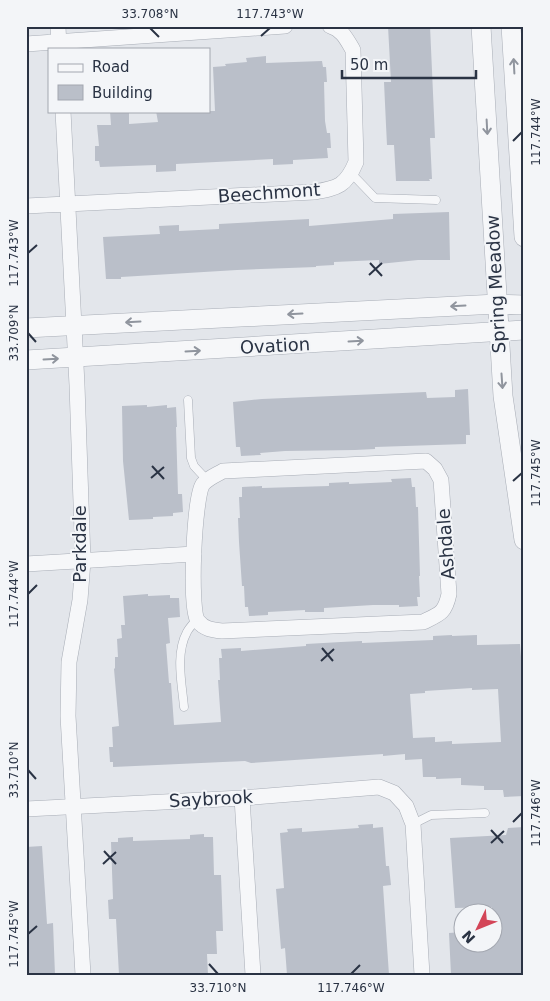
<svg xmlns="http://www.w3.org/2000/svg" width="550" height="1001" font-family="'DejaVu Sans',sans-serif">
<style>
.building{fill:#babfc9;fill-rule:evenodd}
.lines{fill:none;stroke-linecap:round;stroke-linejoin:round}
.service-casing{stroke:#a8adb6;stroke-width:9}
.minor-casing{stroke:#a8adb6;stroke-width:16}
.tertiary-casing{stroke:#a8adb6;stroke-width:20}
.service{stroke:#f6f7f9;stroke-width:8}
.minor{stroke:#f6f7f9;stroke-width:15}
.tertiary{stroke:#f6f7f9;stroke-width:19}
.oneway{stroke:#90959e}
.ticks{fill:none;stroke:#2a3344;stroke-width:2}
.labels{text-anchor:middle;stroke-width:4;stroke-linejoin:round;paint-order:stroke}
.street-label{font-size:18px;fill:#2a3344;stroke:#f3f5f8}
.neatline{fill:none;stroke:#2a3344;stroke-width:2}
.ticks-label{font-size:12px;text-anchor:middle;fill:#2a3344}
</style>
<rect width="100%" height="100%" fill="#e3e6eb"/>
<path class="building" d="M 388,26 L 430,26 L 435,138 L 430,138 L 432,179 L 429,179 L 430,181 L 396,181 L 394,145 L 387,145 L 386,125 L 384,82 L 391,82 Z
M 266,56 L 266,63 L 322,61 L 323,67 L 326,67 L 327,82 L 324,82 L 325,121 L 327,133 L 330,133 L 331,148 L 327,148 L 328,158 L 293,160 L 293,164 L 273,165 L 273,159 L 176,164 L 176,171 L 156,172 L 156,165 L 100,167 L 99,161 L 95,161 L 95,146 L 99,146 L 97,125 L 111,125 L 110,111 L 129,111 L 129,124 L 158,122 L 156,111 L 215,111 L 213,67 L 226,66 L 225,64 L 247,62 L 246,58 Z
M 449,212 L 450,260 L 418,260 L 379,264 L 379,260 L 334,262 L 334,265 L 316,266 L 316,267 L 237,270 L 121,277 L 121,279 L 106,279 L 103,237 L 160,234 L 159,226 L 179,225 L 179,231 L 219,229 L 219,224 L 309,219 L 309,226 L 393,219 L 393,214 Z
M 468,389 L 470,435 L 466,435 L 466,444 L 375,447 L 375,449 L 355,450 L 285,451 L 260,453 L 261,455 L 241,456 L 240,447 L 236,447 L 233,402 L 262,399 L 426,392 L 427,398 L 455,397 L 455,390 Z
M 147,405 L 147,407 L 167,405 L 167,408 L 176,407 L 177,427 L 176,427 L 178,494 L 182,494 L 183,512 L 173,513 L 173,516 L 153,517 L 153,519 L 129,520 L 123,461 L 122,406 Z
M 411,478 L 412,487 L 415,487 L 416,507 L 418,507 L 420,576 L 419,576 L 420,597 L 417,597 L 418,606 L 399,607 L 399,605 L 373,605 L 324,608 L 324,612 L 305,612 L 305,610 L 268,612 L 268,615 L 249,616 L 248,607 L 245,607 L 244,586 L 242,586 L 239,542 L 238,518 L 240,518 L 239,497 L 242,497 L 242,487 L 262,486 L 262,488 L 329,486 L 329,483 L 349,482 L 349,484 L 392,482 L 391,479 Z
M 148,594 L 148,596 L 170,595 L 170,598 L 179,598 L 180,617 L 168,618 L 170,643 L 166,644 L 169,683 L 171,683 L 174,725 L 221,722 L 218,680 L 220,680 L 219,658 L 222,658 L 221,649 L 241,648 L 241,651 L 306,646 L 306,644 L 341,642 L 362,641 L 362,643 L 433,640 L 433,636 L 452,635 L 452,636 L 477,635 L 477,645 L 520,644 L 521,657 L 524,657 L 524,796 L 504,797 L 503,790 L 484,790 L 484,786 L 461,785 L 461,778 L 436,779 L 436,777 L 423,777 L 422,759 L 405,760 L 405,754 L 383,756 L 383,754 L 251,763 L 245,761 L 113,767 L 113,762 L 110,762 L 109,747 L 113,747 L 112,727 L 119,726 L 114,669 L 115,668 L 115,657 L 118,657 L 117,639 L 122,638 L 121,625 L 125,625 L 123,596 ZM 472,688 L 472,690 L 498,689 L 501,742 L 452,744 L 452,741 L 435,742 L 435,737 L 413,738 L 410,694 L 425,693 L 425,691 Z
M 373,824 L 373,828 L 383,827 L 386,866 L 389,866 L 391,885 L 383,886 L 389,975 L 287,975 L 285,948 L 281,949 L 276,889 L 284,888 L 280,833 L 288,832 L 287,829 L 302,828 L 302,832 L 359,828 L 358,825 Z
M 524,827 L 524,975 L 451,975 L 449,933 L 462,932 L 462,944 L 492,944 L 492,907 L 455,908 L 450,838 L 506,835 L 508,828 Z
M 204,834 L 204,837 L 213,837 L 214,875 L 221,875 L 223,931 L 216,931 L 217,954 L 207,954 L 208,975 L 119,975 L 116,919 L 109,919 L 108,900 L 113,899 L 111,842 L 118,842 L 118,838 L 133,837 L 133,841 L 190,839 L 190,835 Z
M 42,846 L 47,924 L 53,923 L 55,975 L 26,975 L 26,847 Z"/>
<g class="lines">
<g class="service-casing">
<path id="service" d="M 351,173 L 375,198 L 436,200
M 188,400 L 191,458 L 194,466 L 207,480
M 184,707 C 182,684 175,654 187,632 C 189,628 193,624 196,620
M 413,824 L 431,815 L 485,813"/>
</g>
<g class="minor-casing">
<path id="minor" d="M 58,26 L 59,49
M 26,44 L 285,26
M 63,111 L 77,385 L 83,561 L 80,600 L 69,662 L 68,716 L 83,975
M 26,206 L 314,192 C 338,188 346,186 356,162 L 353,50 C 347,40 342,29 330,26
M 426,461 L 435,469 L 441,480 L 449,594 C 445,613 440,614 423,622 L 222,631 C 212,630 204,629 198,621 C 189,610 194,496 203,484 C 208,478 216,475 223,471 Z
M 26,564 L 194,554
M 242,798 L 253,975
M 26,809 L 242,798 L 379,787 L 394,793 L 406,806 L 413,824 L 422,975"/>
</g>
<g class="tertiary-casing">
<path id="tertiary" d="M 481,26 L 503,396 L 524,540
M 511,26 L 524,237
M 26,328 L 497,304 L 524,305
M 26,360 L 524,330"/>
</g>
<use href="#service" class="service"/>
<use href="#minor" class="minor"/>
<use href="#tertiary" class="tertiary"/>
</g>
<defs><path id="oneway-shaft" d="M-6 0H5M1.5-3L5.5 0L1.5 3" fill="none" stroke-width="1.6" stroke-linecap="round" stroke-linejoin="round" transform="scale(1.25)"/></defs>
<g class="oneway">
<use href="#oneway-shaft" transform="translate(514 66) rotate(-93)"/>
<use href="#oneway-shaft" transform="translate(487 127) rotate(87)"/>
<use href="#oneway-shaft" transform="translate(458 306) rotate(177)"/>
<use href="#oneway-shaft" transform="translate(295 314) rotate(177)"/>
<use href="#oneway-shaft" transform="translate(133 322) rotate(177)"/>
<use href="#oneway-shaft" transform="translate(356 341) rotate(-3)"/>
<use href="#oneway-shaft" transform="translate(193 351) rotate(-3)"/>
<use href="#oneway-shaft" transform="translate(51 359) rotate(-3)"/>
<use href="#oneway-shaft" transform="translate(502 381) rotate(86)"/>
</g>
<path class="ticks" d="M 150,28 L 159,37M 261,36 L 270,28M 513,141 L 522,132M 28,253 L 37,245M 370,263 L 382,276M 369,275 L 382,263M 28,333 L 36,342M 152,466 L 164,479M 151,478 L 164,467M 513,481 L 522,473M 28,594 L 37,585M 322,648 L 333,661M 321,661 L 334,649M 28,770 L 36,779M 513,822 L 522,813M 491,830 L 503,843M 491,843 L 504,831M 104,851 L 116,864M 103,864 L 116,852M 28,934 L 37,926M 209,964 L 218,974M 351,974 L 360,965"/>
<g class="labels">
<g class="street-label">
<text transform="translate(269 193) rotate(-4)" y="6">Beechmont</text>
<text transform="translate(496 284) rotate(-93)" y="6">Spring Meadow</text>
<text transform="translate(275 346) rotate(-3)" y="6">Ovation</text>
<text transform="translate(80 544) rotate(-90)" y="6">Parkdale</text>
<text transform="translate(446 544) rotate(-94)" y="6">Ashdale</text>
<text transform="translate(211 799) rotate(-3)" y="6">Saybrook</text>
</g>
</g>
<rect width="550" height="1001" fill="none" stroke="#f3f5f8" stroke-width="55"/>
<rect x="48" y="48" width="162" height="65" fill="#f3f5f8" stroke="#a3a7b0"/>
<rect x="58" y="64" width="25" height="8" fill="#f6f7f9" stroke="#a3a7b0"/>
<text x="92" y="72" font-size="15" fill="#2a3344">Road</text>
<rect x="58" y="85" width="25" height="15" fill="#babfc9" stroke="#a3a7b0"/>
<text x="92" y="98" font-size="15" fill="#2a3344">Building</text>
<g transform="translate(478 928) rotate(227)"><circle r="24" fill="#f3f5f8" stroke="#a3a7b0"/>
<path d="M0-4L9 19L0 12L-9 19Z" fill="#d34558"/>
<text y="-8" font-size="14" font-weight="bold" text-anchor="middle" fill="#2a3344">N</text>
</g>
<path d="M342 70v8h134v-8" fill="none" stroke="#2a3344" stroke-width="2.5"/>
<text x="350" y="70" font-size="15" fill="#2a3344" stroke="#f3f5f8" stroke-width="4" paint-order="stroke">50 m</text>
<rect x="28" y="28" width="494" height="946" class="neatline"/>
<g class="ticks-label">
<text x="150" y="18">33.708°N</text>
<text x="270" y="18">117.743°W</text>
<text transform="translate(536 132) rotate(-90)" y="4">117.744°W</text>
<text transform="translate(14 253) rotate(-90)" y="4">117.743°W</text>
<text transform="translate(14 333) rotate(-90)" y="4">33.709°N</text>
<text transform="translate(536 473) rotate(-90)" y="4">117.745°W</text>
<text transform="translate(14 594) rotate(-90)" y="4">117.744°W</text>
<text transform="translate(14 770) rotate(-90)" y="4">33.710°N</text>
<text transform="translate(536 813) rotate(-90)" y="4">117.746°W</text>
<text transform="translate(14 934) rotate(-90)" y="4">117.745°W</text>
<text x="218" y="992">33.710°N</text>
<text x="351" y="992">117.746°W</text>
</g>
</svg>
